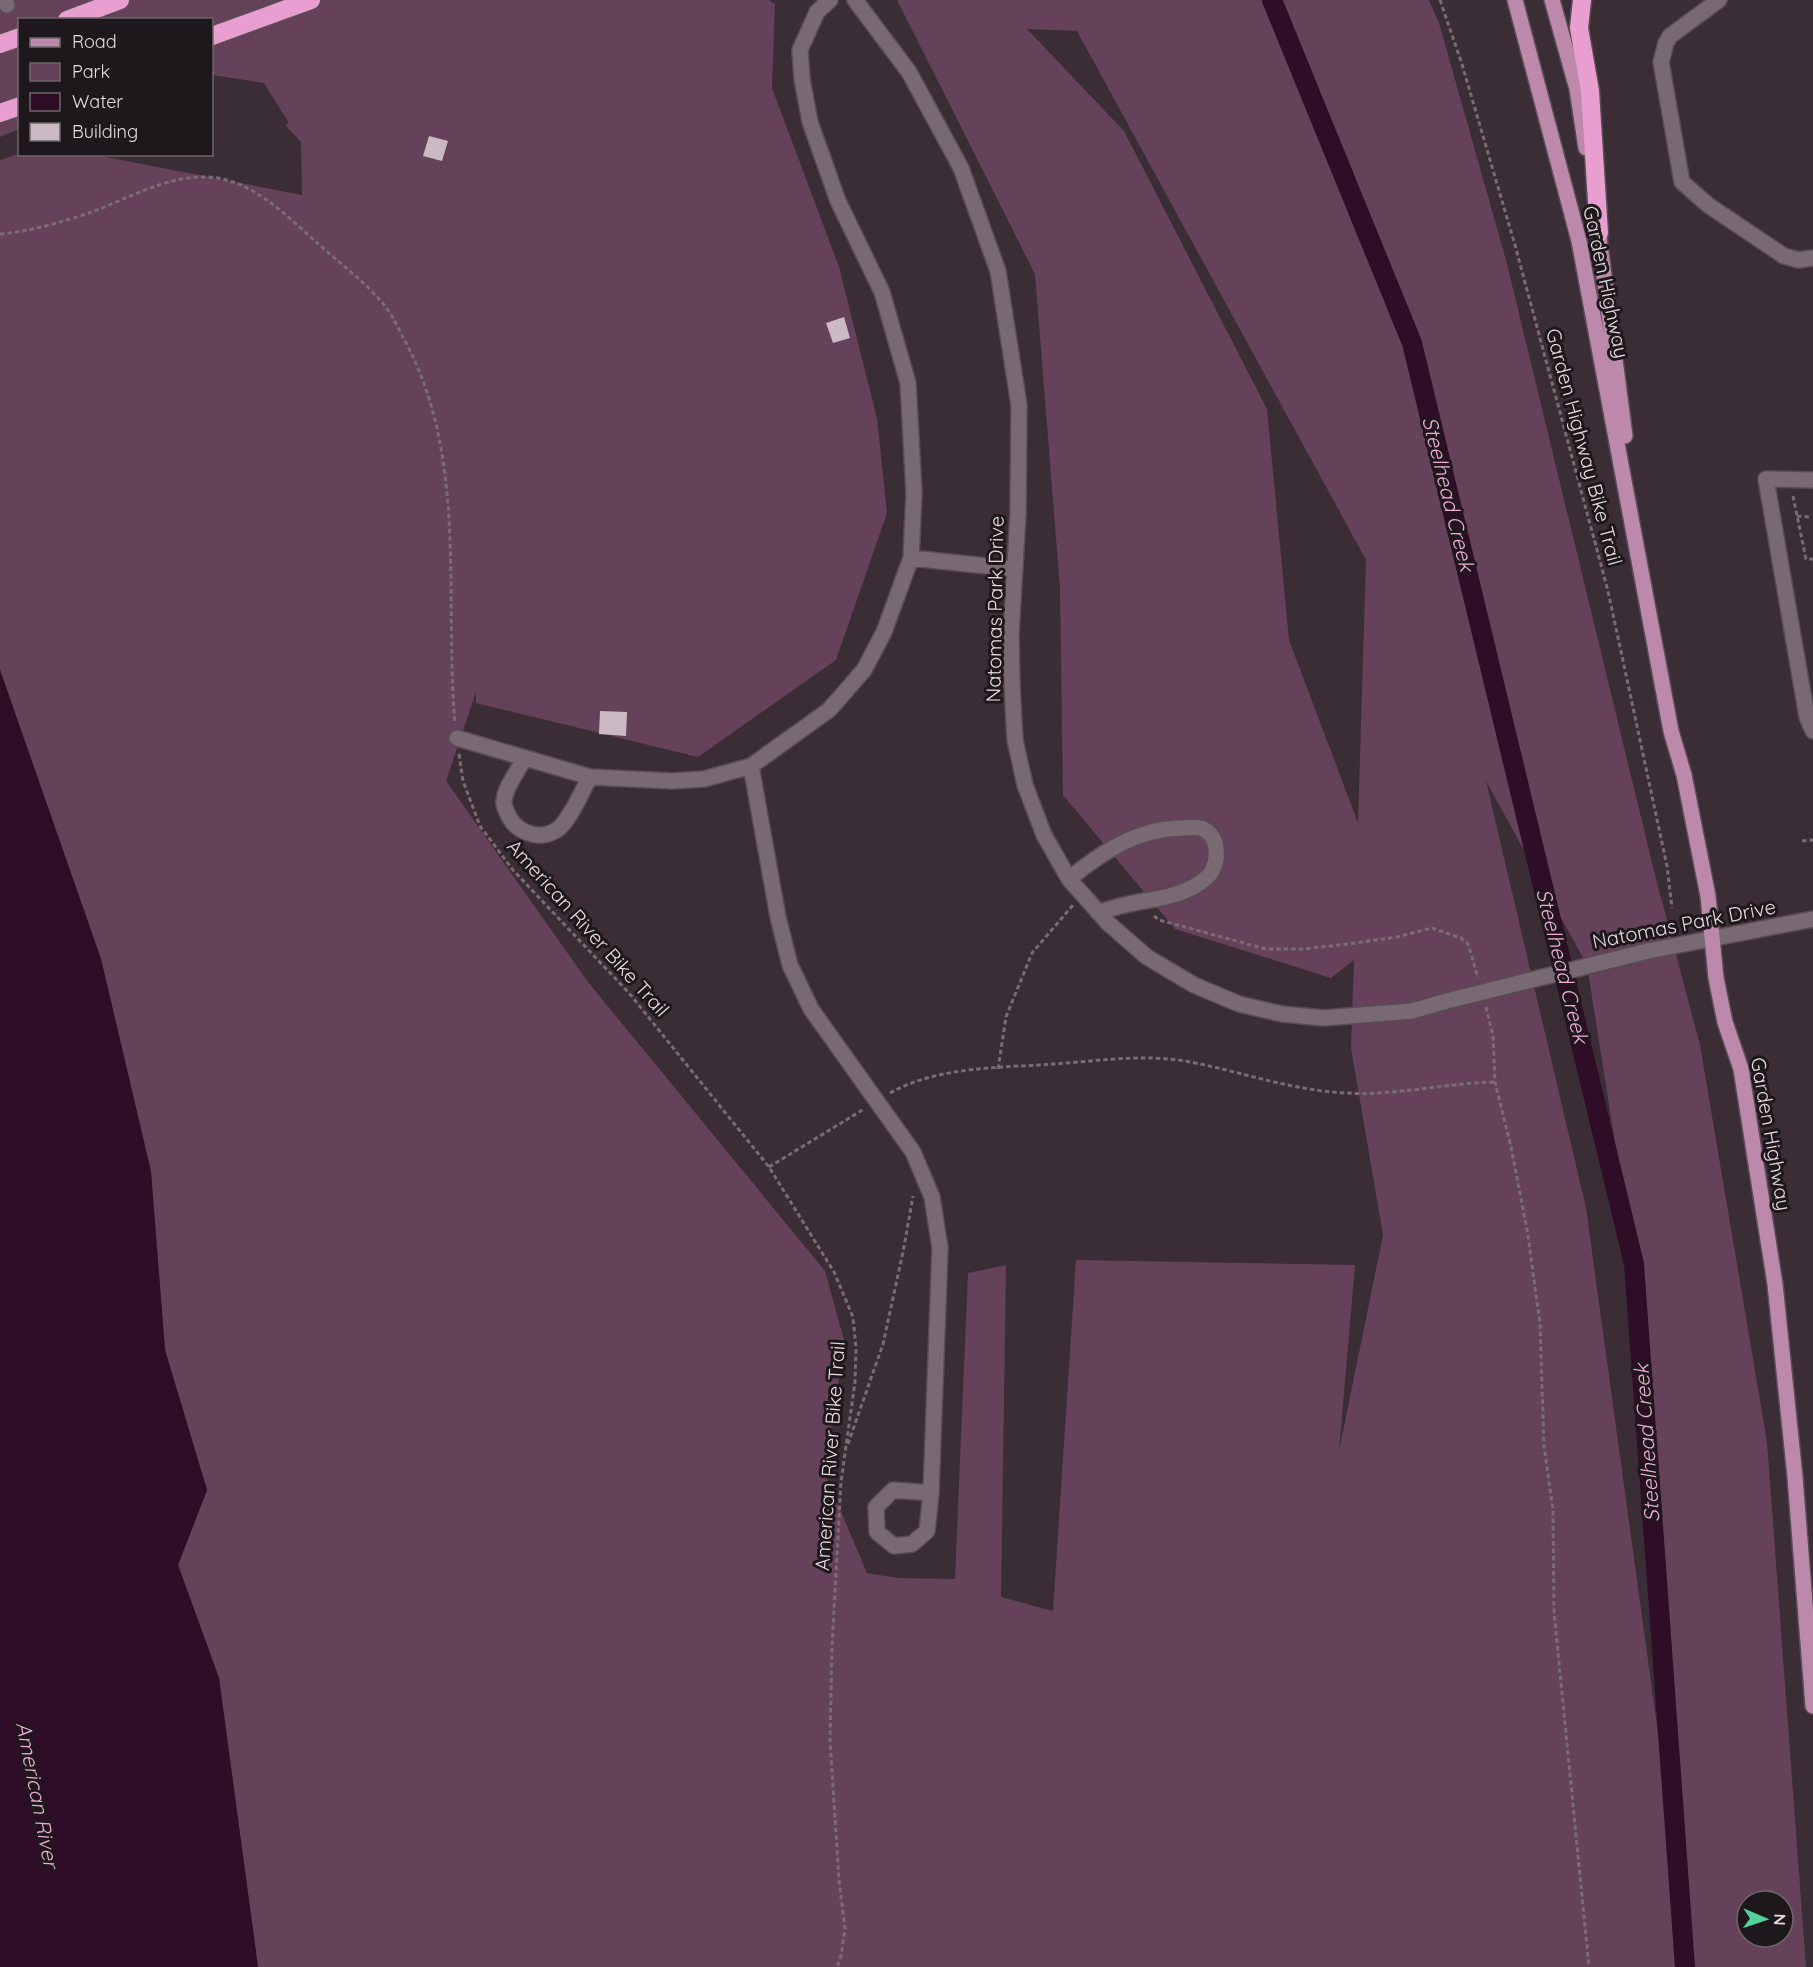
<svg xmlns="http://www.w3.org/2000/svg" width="1813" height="1967" font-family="Quicksand,sans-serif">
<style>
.green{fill:#66415a;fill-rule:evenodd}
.water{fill:#300d26}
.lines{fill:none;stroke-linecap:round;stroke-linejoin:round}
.canal{stroke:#300d26;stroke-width:20}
.building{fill:#cbb9c4}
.minor-casing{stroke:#594c55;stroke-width:18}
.major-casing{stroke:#594c55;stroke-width:18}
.highway-casing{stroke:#594c55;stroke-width:21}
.path{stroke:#796c74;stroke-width:3;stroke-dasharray:4.5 3;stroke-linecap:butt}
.minor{stroke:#796973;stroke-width:15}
.major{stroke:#bc89ab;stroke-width:15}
.highway{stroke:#e89fd0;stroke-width:18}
.minor-bridge-casing{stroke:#594c55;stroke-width:18;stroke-linecap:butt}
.minor-bridge{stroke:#796973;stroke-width:15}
.labels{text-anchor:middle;stroke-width:6;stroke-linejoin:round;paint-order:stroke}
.street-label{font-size:20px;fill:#e5dbe1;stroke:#1e181c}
.water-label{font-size:21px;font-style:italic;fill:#eeabd8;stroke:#1e181c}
</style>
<rect width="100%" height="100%" fill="#3b2d36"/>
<path class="green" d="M 0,0 L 769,0 L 775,4 L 772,88 L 839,267 L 877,418 L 887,513 L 836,660 L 698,757 L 476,703 L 476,692 L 446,781 L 588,982 L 825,1271 L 844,1340 L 825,1474 L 867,1573 L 898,1578 L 955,1579 L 968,1273 L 1006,1265 L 1001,1597 L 1053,1611 L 1076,1260 L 1355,1265 L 1339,1451 L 1383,1235 L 1351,1048 L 1354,960 L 1331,978 L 1175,929 L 1063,795 L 1060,588 L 1035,274 L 897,0 L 1429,0 L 1439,23 L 1506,260 L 1655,875 L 1700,1045 L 1767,1442 L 1806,1967 L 1692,1967 L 1634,1264 L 1587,965 L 1486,781 L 1586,1208 L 1690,1967 L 258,1967 L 219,1678 L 178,1565 L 207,1490 L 165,1350 L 151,1171 L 101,959 L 0,670 L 0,160 L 19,154 L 95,155 L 302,195 L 301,142 L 285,125 L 289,123 L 264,83 L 212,75 L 212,20 L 20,20 L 19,129 L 0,137 ZM 1027,29 L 1077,31 L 1366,560 L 1358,823 L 1289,640 L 1267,409 L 1124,131 ZM 1747,1901 L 1783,1901 L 1783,1937 L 1747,1937 Z"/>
<path class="water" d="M 0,670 L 101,959 L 151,1172 L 165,1350 L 207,1490 L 178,1565 L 219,1678 L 258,1967 L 0,1967 Z"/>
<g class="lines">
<path class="canal" d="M 1272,0 L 1412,343 L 1634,1264 L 1685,1967"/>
</g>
<path class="building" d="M 429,136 L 448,141 L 442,161 L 423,156 Z
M 844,317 L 850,338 L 833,343 L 826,323 Z
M 600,711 L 627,712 L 626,736 L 599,734 Z"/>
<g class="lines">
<g class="minor-casing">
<path id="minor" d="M 5,0 L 7,5
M 855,0 L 909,72 L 961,168 L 998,271 L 1019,405 L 1018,514 L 1011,634 L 1012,685 L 1015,740 L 1025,785 L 1044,835 L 1069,879 L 1108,923 L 1147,957 L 1194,985 L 1239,1004 L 1282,1014 L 1324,1018 L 1412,1011 L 1447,1001
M 1719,0 L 1670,36 L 1666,43 L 1661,62 L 1682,182 L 1708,205 L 1784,256 L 1799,260 L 1813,258
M 1813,480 L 1766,479 L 1807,717 L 1813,731
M 911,558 L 1015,569
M 457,738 L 590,777 L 672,781 L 704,779 L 751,766 L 829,710 L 864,670 L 884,632 L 911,558 L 914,493 L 908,383 L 882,292 L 838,201 L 810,122 L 802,79 L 800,50 L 817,12 L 830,0
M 524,759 C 518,771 505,787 504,801 C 503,803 505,808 506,810 C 513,831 538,843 558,829 C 570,820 582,791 590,777
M 751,766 L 778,917 L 790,965 L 811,1009 L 913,1152 L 932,1197 L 940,1248 L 931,1493 L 927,1531 L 912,1544 L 894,1546 L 877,1532 L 876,1507 L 893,1490 L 931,1493
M 1069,879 C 1102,852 1138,828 1183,828 C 1188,828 1196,827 1201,828 C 1219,835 1219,857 1212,871 C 1209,877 1200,883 1195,886 C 1168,902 1130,899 1099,913
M 1648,951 L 1813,919"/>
</g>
<g class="major-casing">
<path id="major" d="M 1515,0 L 1579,241 L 1671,731 L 1684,775 L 1708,896 L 1716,978 L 1725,1022 L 1741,1069 L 1775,1284 L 1795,1477 L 1813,1706
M 1552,0 L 1577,89 L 1586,148
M 1597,222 L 1625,436"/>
</g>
<g class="highway-casing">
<path id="highway" d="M 1582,0 L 1579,28 L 1590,91 L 1599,233
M 67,20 L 120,0
M 212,36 L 311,0
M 0,44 L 20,37
M 0,113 L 20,106"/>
</g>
<path class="path" d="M 1440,0 L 1461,61 L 1515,245 L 1608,591 L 1667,866 L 1672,908
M 0,234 C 29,232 65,221 92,212 C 129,198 168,175 209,177 C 252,180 285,214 315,241 C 338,262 366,282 385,306 C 393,316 399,330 405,341 C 468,458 444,597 455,724
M 1793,496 L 1806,559 L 1813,559
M 1797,516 L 1810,517
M 459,754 L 463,781 L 480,826 L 513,870 L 629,993 L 769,1167 L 834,1272 L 853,1317 L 856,1348 L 855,1382 L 841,1482 L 832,1647 L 830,1740 L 839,1880 L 845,1929 L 841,1956 L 837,1967
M 1802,841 L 1813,840
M 1154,916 L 1159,920 L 1266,949 L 1303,949 L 1348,944 L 1397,937 L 1432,928 L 1461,938 L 1468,944 L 1478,978
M 1486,1007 L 1493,1036 L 1495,1082 L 1511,1147 L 1528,1235 L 1540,1324 L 1544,1446 L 1553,1510 L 1554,1612 L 1589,1967
M 998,1069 L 1006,1017 L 1032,953 L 1073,905
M 890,1093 C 938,1066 1000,1068 1054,1064 C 1097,1061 1142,1054 1185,1061 C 1240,1071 1289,1090 1345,1093 C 1396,1096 1445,1083 1495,1082
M 769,1167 L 864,1109
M 848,1444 L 883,1344 L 903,1252 L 913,1196"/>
<use href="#minor" class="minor"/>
<use href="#major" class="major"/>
<use href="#highway" class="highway"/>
<g class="minor-bridge-casing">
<path id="minor-bridge" d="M 1447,1001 L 1648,951"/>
</g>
<use href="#minor-bridge" class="minor-bridge"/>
</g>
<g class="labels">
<g class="street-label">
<text transform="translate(1606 282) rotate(78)" y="7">Garden Highway</text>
<text transform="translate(1584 447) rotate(75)" y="7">Garden Highway Bike Trail</text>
<text transform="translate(995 609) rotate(-89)" y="7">Natomas Park Drive</text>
<text transform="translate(1684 924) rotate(-11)" y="7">Natomas Park Drive</text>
<text transform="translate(588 928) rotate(48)" y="7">American River Bike Trail</text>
<text transform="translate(1771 1134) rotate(80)" y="7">Garden Highway</text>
<text transform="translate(830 1456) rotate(-86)" y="7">American River Bike Trail</text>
</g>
<g class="water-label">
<text transform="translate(1448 494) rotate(76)" y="7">Steelhead Creek</text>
<text transform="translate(1562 966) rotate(76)" y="7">Steelhead Creek</text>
<text transform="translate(1647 1443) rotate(-94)" y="7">Steelhead Creek</text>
<text transform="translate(37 1795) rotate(79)" y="7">American River</text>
</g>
</g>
<rect x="18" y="18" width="195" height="138" fill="#1e181c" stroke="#6e666b" stroke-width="1.5"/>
<rect x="30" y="38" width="30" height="9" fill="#bc89ab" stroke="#6e666b" stroke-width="1.5"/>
<text x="72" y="48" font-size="18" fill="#e5dbe1">Road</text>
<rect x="30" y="63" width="30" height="18" fill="#66415a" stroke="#6e666b" stroke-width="1.5"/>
<text x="72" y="78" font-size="18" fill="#e5dbe1">Park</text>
<rect x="30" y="93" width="30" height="18" fill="#300d26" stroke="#6e666b" stroke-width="1.5"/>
<text x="72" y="108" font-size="18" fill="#e5dbe1">Water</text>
<rect x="30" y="123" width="30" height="18" fill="#cbb9c4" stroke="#6e666b" stroke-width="1.5"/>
<text x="72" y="138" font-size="18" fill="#e5dbe1">Building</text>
<g transform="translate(1765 1919) rotate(92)"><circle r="28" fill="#1e181c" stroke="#6e666b" stroke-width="1.5"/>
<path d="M0-4.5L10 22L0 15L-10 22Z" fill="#53d397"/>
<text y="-9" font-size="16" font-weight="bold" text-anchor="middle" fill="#e5dbe1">N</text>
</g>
</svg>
